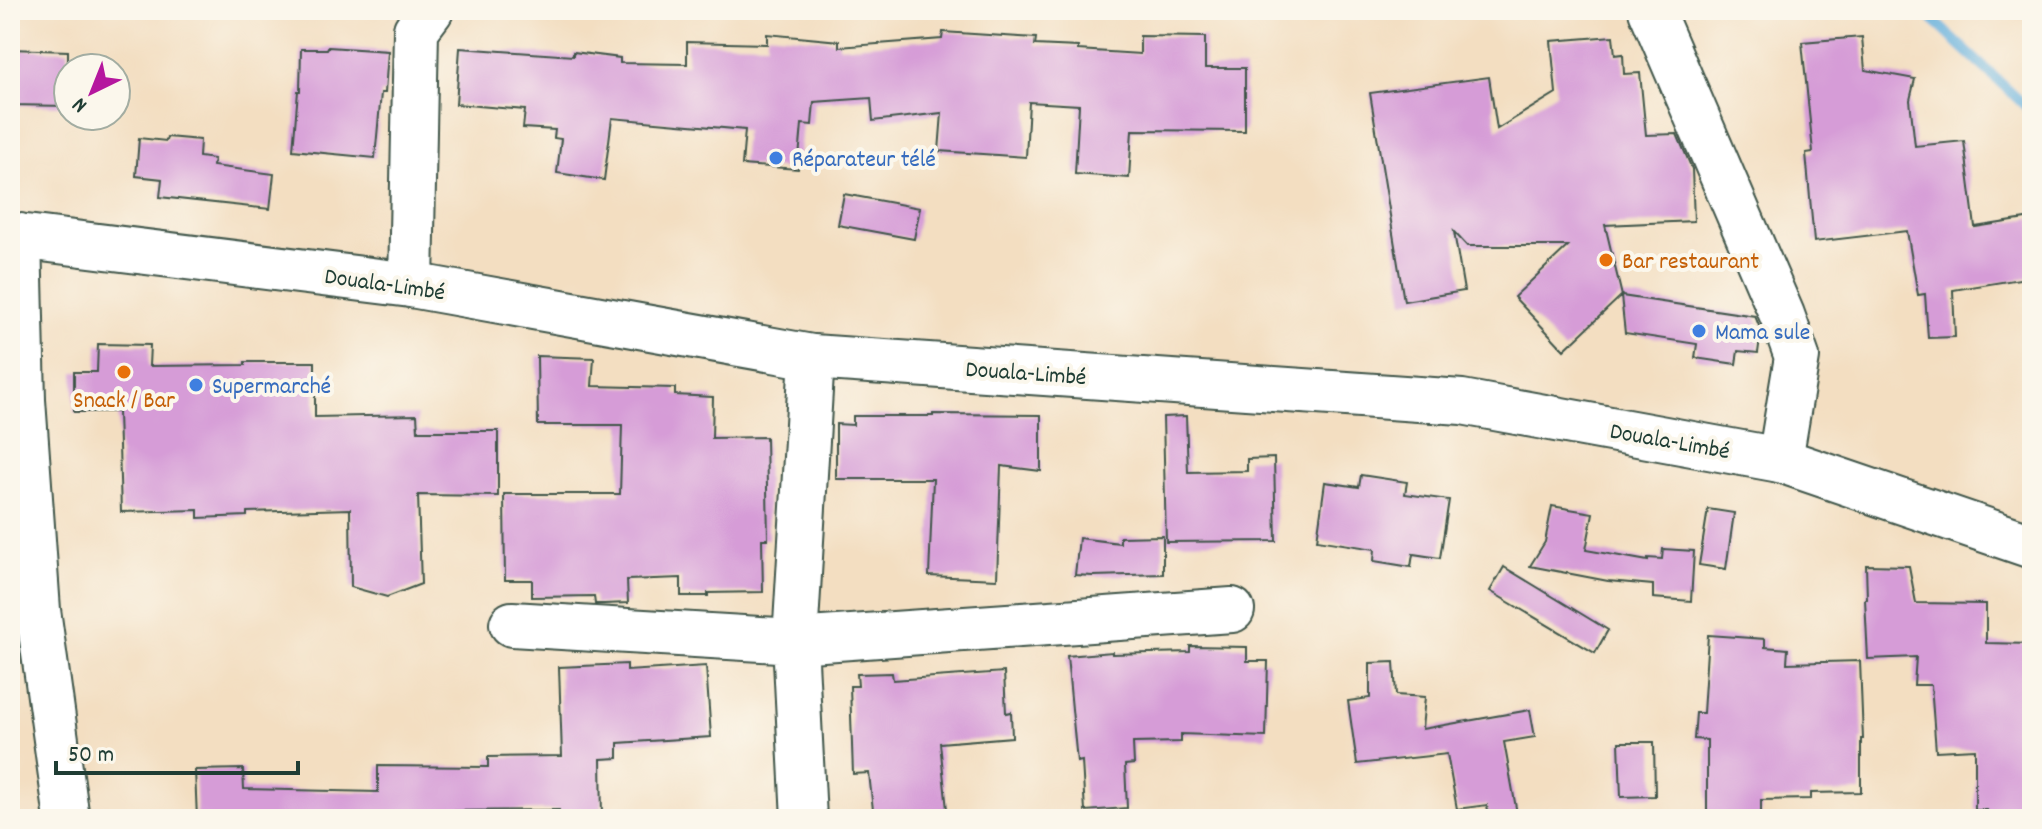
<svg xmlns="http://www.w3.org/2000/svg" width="2042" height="829" font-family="Dekko,sans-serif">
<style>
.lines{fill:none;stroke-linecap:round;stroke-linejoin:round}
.stream{stroke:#63afdc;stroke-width:10}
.building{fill:#d69cd7}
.minor-casing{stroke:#3f5549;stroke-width:48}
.highway-casing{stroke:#3f5549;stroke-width:48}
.minor{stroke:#fff;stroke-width:44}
.highway{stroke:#fff;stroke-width:44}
.shop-dot{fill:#3f7fe0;stroke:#fbf7ec;stroke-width:3}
.food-dot{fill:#e8710a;stroke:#fbf7ec;stroke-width:3}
.labels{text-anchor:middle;stroke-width:8;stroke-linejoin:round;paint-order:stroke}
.shop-label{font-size:24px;fill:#366cbe;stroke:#fbf7ec;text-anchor:start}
.food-label{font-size:24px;fill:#c56008;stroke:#fbf7ec;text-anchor:start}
.street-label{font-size:24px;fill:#1f3d34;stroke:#fbf7ec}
</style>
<rect width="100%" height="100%" fill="#fbf7ec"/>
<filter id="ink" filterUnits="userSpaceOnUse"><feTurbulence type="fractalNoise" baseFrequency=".0125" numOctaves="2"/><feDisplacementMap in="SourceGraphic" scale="16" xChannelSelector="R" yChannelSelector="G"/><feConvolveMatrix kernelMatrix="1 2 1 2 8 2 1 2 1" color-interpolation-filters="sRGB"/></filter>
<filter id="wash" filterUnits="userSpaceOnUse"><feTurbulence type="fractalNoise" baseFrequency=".006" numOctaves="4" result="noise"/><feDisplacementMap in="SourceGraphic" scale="32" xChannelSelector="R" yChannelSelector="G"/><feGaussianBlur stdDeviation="1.8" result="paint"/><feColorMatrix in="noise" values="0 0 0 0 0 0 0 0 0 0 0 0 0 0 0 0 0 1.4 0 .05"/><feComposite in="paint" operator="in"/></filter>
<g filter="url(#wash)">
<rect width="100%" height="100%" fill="#f3dec1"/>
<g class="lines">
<path class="stream" d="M 1922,10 L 2032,112"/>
</g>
<g id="blocks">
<path class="building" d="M 943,32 L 1036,38 L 1035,45 L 1078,47 L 1078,50 L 1140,54 L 1140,36 L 1205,37 L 1205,68 L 1245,68 L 1245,131 L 1132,130 L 1129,178 L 1075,174 L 1079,105 L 1029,102 L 1026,157 L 939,151 L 942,113 L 873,121 L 871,98 L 814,102 L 812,125 L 802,124 L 798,169 L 742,165 L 745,130 L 612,118 L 604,180 L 557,173 L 561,139 L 554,138 L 555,130 L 523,128 L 525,110 L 456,104 L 460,48 L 573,56 L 573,52 L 620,58 L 620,63 L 687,64 L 687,42 L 767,44 L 767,34 L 839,41 L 839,47 L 942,39 Z
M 1613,36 L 1615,55 L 1623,54 L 1624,74 L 1640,73 L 1646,135 L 1677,134 L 1692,169 L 1694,221 L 1605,225 L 1622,296 L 1755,316 L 1761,331 L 1758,353 L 1738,351 L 1736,364 L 1695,358 L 1697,344 L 1625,333 L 1621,296 L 1564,350 L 1514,297 L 1568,246 L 1467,246 L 1454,232 L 1464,291 L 1404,301 L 1370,93 L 1489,77 L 1497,129 L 1556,93 L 1551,41 Z
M 1862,37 L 1865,70 L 1915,79 L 1910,100 L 1915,146 L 1964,141 L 1975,227 L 2032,218 L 2032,277 L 1953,290 L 1955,337 L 1928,338 L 1925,294 L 1918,295 L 1907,231 L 1814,242 L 1806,153 L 1813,152 L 1802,42 Z
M 328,47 L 388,51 L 385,93 L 381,93 L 375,158 L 293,150 L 298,91 L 300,91 L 301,49 L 327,49 Z
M 10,49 L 68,51 L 68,106 L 10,105 Z
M 167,137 L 200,140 L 199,157 L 214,159 L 213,166 L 274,174 L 270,209 L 160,197 L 162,179 L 136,176 L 139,138 L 166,141 Z
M 844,194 L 920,208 L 914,239 L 838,225 Z
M 98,344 L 150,345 L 149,366 L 245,365 L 245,362 L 315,362 L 315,417 L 417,415 L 418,431 L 498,431 L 498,496 L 418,495 L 421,584 L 387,597 L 351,587 L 350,509 L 247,512 L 247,516 L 198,518 L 198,510 L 121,512 L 118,412 L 74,412 L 74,372 L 97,372 Z
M 537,356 L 594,358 L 592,386 L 675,388 L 675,395 L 713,397 L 712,438 L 766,437 L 768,539 L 762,539 L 763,592 L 708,593 L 708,596 L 681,596 L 681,578 L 627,580 L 628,603 L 604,604 L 595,604 L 594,596 L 532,597 L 532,580 L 505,580 L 504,494 L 620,494 L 622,425 L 538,425 Z
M 933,414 L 1041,415 L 1041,471 L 1001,466 L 997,579 L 929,576 L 933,479 L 836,479 L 836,424 L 853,425 L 853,416 L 933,416 Z
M 1186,416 L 1188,472 L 1247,471 L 1247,459 L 1274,458 L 1276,541 L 1166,542 L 1163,417 Z
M 1361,475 L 1407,482 L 1405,494 L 1449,500 L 1440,558 L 1413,554 L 1411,567 L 1374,561 L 1375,549 L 1317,540 L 1325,482 L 1359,487 Z
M 1552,506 L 1593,513 L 1586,550 L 1648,561 L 1648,558 L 1662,559 L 1663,549 L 1694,551 L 1691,601 L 1653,598 L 1653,585 L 1608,581 L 1530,566 L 1545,542 Z
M 1708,509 L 1734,513 L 1726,569 L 1699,565 Z
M 1163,536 L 1163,574 L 1093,576 L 1075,575 L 1079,538 L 1120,543 L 1120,537 Z
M 1866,565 L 1909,566 L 1916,603 L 1986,604 L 1986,643 L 2032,644 L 2031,819 L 1986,819 L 1987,810 L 1975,810 L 1975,749 L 1936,751 L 1931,685 L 1914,685 L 1916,657 L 1868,659 L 1865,599 L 1867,599 Z
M 1504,567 L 1608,630 L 1595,653 L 1490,591 Z
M 1708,635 L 1765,639 L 1765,647 L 1788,649 L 1787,663 L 1860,661 L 1863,739 L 1861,739 L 1861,792 L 1811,793 L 1811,799 L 1761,800 L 1761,819 L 1707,819 L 1707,740 L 1694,739 L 1696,713 L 1703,713 Z
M 1190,646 L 1247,647 L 1247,661 L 1268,661 L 1266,737 L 1181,734 L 1181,742 L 1133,743 L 1134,764 L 1125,765 L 1127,808 L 1085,811 L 1082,761 L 1077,762 L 1067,656 L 1112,652 L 1112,654 L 1190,652 Z
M 1394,662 L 1396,695 L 1425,697 L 1422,729 L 1530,710 L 1535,737 L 1504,742 L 1518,819 L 1489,819 L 1487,805 L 1457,809 L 1447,754 L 1357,764 L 1348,701 L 1370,698 L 1370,663 Z
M 627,664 L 627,671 L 706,666 L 711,737 L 618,743 L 618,758 L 601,759 L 602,819 L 560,819 L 559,810 L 443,811 L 443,819 L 197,819 L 195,770 L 243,769 L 244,789 L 378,792 L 378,766 L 488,767 L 488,757 L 562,756 L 559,667 Z
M 1004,672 L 1006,713 L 1011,712 L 1012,737 L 940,743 L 948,819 L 874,819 L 869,773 L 853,774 L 850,686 L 858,686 L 857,674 L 892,673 L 893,680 Z
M 1619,742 L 1654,742 L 1655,796 L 1621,797 Z"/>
</g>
</g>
<g filter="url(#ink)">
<use href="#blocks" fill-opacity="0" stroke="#3f5549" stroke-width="2"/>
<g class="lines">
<g class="minor-casing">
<path id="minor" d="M 1651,10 L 1782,315 L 1797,357 L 1780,460
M 19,236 L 23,400 L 38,610 L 67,819
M 411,285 L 416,30 L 431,10
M 512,624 L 795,641 L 1232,610
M 804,819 L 795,641 L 812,357"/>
</g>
<g class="highway-casing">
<path id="highway" d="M 10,235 L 411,285 L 812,357 L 1462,402 L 1780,460 L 2032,546"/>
</g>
<use href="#minor" class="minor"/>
<use href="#highway" class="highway"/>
</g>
</g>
<g class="shop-dot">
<circle cx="776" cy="158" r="8"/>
<circle cx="1699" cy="331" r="8"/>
<circle cx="196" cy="385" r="8"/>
</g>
<g class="food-dot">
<circle cx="1606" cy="260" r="8"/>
<circle cx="124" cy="372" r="8"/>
</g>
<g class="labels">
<g class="shop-label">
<text x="792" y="166">Réparateur télé</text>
<text x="1715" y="339">Mama sule</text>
<text x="212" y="393">Supermarché</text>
</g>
<g class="food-label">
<text x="1622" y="268">Bar restaurant</text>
<text x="124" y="407" text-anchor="middle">Snack / Bar</text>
</g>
<g class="street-label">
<text transform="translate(385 283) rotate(8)" y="8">Douala-Limbé</text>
<text transform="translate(1026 372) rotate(4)" y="8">Douala-Limbé</text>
<text transform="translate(1670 440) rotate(10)" y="8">Douala-Limbé</text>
</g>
</g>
<rect width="2042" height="829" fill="none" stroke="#fbf7ec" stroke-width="40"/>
<g transform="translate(92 92) rotate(223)"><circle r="38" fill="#fbf7ec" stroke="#a3ada2" stroke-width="2"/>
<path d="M0-6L14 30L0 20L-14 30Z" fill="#b5179e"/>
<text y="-12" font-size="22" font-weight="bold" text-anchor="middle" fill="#1f3d34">N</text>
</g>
<path d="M56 761v12h242v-12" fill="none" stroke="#1f3d34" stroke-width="4"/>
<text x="68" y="761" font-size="24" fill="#1f3d34" stroke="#fbf7ec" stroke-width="6" paint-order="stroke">50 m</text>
</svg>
